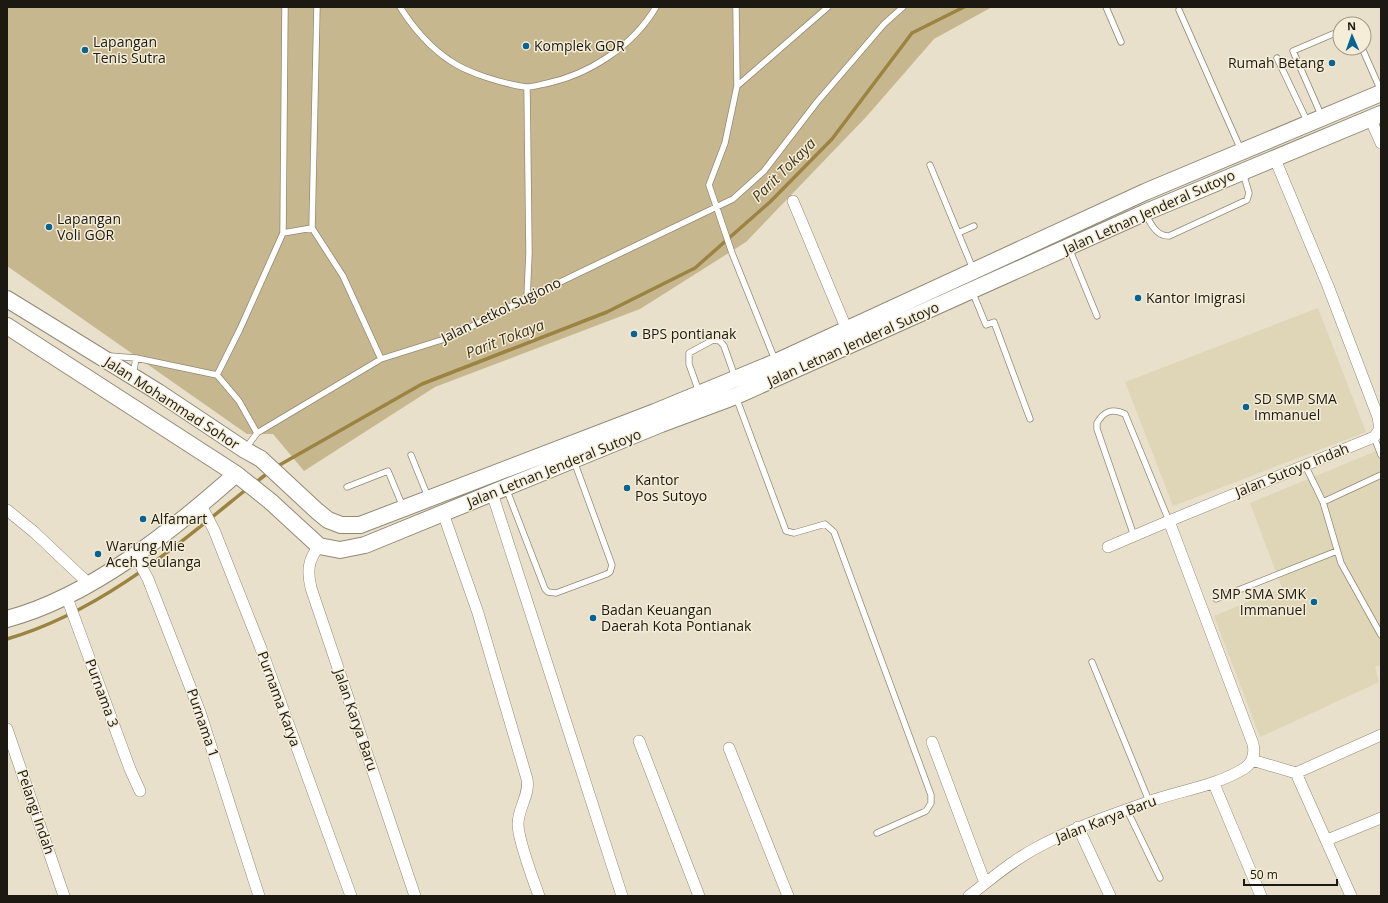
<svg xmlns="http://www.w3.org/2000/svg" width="1388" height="903" font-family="'Open Sans',sans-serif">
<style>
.built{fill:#dfd5b7}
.green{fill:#c6b78e}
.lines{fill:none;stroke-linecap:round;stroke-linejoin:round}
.stream{stroke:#9b8441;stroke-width:3.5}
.lane-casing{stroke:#918a75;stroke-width:7}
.street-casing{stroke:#918a75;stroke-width:12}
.secondary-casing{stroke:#918a75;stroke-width:18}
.lane{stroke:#fff;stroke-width:5.5}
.street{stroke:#fff;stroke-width:11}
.secondary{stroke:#fff;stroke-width:16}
.poi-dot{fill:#066393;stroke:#f5edd7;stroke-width:1.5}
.labels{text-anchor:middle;stroke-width:3;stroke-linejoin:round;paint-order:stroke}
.poi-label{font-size:14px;fill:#1b1911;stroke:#f5edd7;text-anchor:start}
.street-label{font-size:14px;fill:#1b1911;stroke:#f5edd7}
.water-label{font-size:15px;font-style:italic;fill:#413618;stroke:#f5edd7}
</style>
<rect width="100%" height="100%" fill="#e8e0ca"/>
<path class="built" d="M 1318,308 L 1366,432 L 1173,506 L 1125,382 Z
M 1381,449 L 1381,665 L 1375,667 L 1379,682 L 1260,737 L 1214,616 L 1282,588 L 1250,503 Z"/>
<path class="green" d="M 7,7 L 992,7 L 934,39 L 867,116 L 746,242 L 640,309 L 435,387 L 304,471 L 273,434 L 247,434 L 7,266 Z"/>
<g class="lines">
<path class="stream" d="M 276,467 L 422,384 L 607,312 L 695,268 L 770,202 L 832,139 L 912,33 L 964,7
M 255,483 L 269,472
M 7,639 C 100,612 175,547 248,488"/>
<g class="lane-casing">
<path id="lane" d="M 317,7 L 312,228 L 343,276 L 381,359
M 400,7 C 412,26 430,47 449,60 C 467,73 504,84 526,87 C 532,87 539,85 544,84 C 589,75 633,46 656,7
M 736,7 L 737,86 L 725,143 L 709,185 L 732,253 L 775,360
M 1106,7 L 1121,42
M 1179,10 L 1241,150
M 1362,48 L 1381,91
M 1277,58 L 1308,123
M 737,86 L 828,7
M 1322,117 L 1293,51 L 1340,31
M 930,165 L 973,269
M 1145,214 C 1152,225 1156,236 1169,236 L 1247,200 L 1249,193 L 1243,173
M 283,233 L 312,228
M 958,233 L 974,226
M 1069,248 L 1097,316
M 972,291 L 986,325 L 994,322 L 1030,419
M 527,298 L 529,253 L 527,87
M 110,356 L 136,358 L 217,375 L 240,329 L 283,233 L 285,7
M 133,375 L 136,358
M 217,375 L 239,401 L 257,433
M 699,392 L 689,364 L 689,353 L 713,340 L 720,341 L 724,346 L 735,377
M 736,397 L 786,531 L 794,533 L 825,524 L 834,532 L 931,795 L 931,803 L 926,811 L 877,833
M 1374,437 L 1381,455
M 246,448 L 257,433 L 381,359 L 451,337 L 527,298 L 733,199 L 764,171 L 817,102 L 860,52 L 884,24 L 903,7
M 411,455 L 428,497
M 1305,465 L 1323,502 L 1341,563 L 1381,635
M 347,487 L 388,471 L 403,507
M 506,488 L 545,589 L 548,592 L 556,593 L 607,574 L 610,572 L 612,565 L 574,461
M 1323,502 L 1381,475
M 1134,536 L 1097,429 L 1097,423 C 1104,411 1112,408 1125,414 L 1169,521
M 1216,599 L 1337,551
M 1092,662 L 1149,801
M 1127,810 L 1160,878"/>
</g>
<g class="street-casing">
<path id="street" d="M 1370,118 L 1381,143
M 793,201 L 847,330
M 492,493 L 622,896
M 201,505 L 214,530 L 260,646 L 351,896
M 7,510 L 34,532 L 88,583
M 443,513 L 478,613 L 527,779 C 530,795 518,808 518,824 C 518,840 533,879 539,896
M 319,546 C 308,560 307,571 311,588 L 415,896
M 1108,547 L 1169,521
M 135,555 L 148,579 L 200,712 L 259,896
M 66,595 L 130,769 L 140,791
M 7,729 L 64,896
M 639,741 L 699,896
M 932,742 L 985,883
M 729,748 L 788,896
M 1252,760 L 1296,773 L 1351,896
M 1296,773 L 1381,735
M 1214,784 L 1261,896
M 1078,827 L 1110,896
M 1327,840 L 1381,818
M 969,896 C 991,879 1013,860 1038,847 C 1073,828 1111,815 1148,802 C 1181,790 1214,787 1245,768 C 1253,762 1255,753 1253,744 L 1169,521 L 1374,437 L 1380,429 L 1378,417 L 1328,286 L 1275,159"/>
</g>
<g class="secondary-casing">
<path id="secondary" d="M 7,299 L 158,392 L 245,450 L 261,459 L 317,511 L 328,520 L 341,525 L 360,525 L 655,412 L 776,362 L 1145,192 L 1381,93
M 7,326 L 236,474 L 270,501 L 319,546 L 340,550 L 365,545 L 661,424 L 736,396 L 1144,213 L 1381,114
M 7,619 C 90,597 173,530 236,474"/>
</g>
<use href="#lane" class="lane"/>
<use href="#street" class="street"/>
<use href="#secondary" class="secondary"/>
</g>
<g class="poi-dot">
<circle cx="526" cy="46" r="4"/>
<circle cx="85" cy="50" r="4"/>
<circle cx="1332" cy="63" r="4"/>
<circle cx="49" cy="227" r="4"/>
<circle cx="1138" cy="298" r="4"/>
<circle cx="634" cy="334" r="4"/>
<circle cx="1246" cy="407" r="4"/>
<circle cx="627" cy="488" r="4"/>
<circle cx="143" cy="519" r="4"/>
<circle cx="98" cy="554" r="4"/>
<circle cx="1314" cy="602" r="4"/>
<circle cx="593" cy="618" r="4"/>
</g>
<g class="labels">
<g class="poi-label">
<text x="93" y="47">Lapangan<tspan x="93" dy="16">Tenis Sutra</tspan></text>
<text x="534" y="51">Komplek GOR</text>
<text x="1324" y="68" text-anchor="end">Rumah Betang</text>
<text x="57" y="224">Lapangan<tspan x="57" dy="16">Voli GOR</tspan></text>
<text x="1146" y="303">Kantor Imigrasi</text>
<text x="642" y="339">BPS pontianak</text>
<text x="1254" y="404">SD SMP SMA<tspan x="1254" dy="16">Immanuel</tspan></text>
<text x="635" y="485">Kantor<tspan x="635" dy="16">Pos Sutoyo</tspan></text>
<text x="151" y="524">Alfamart</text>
<text x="106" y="551">Warung Mie<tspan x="106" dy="16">Aceh Seulanga</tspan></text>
<text x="1306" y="599" text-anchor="end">SMP SMA SMK<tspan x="1306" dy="16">Immanuel</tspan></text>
<text x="601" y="615">Badan Keuangan<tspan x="601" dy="16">Daerah Kota Pontianak</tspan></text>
</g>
<g class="street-label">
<text transform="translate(1149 212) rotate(-24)" y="5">Jalan Letnan Jenderal Sutoyo</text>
<text transform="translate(501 310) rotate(-26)" y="5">Jalan Letkol Sugiono</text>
<text transform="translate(853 344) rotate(-24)" y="5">Jalan Letnan Jenderal Sutoyo</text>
<text transform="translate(172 403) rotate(33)" y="5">Jalan Mohammad Sohor</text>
<text transform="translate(554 468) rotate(-22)" y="5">Jalan Letnan Jenderal Sutoyo</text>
<text transform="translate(1292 470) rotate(-22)" y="5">Jalan Sutoyo Indah</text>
<text transform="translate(102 693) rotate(70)" y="5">Purnama 3</text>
<text transform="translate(279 699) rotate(70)" y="5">Purnama Karya</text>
<text transform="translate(356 720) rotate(71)" y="5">Jalan Karya Baru</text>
<text transform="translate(203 723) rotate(71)" y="5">Purnama 1</text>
<text transform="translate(36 812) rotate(71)" y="5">Pelangi Indah</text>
<text transform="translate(1106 819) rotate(-21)" y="5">Jalan Karya Baru</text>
</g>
<g class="water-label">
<text transform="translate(784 170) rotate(-45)" y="5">Parit Tokaya</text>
<text transform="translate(505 339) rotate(-21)" y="5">Parit Tokaya</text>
</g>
</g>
<rect width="1388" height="903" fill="none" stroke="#1b1911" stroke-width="16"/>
<g transform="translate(1352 36) rotate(358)"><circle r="19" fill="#f5edd7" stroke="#9e9888"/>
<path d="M0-3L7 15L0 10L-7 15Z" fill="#066393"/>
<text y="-6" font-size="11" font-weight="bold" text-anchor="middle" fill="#1b1911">N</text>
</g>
<path d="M1244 879v6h93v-6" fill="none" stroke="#1b1911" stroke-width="2"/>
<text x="1250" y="879" font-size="12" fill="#1b1911" stroke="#f5edd7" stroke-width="3" paint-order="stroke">50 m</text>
</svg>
